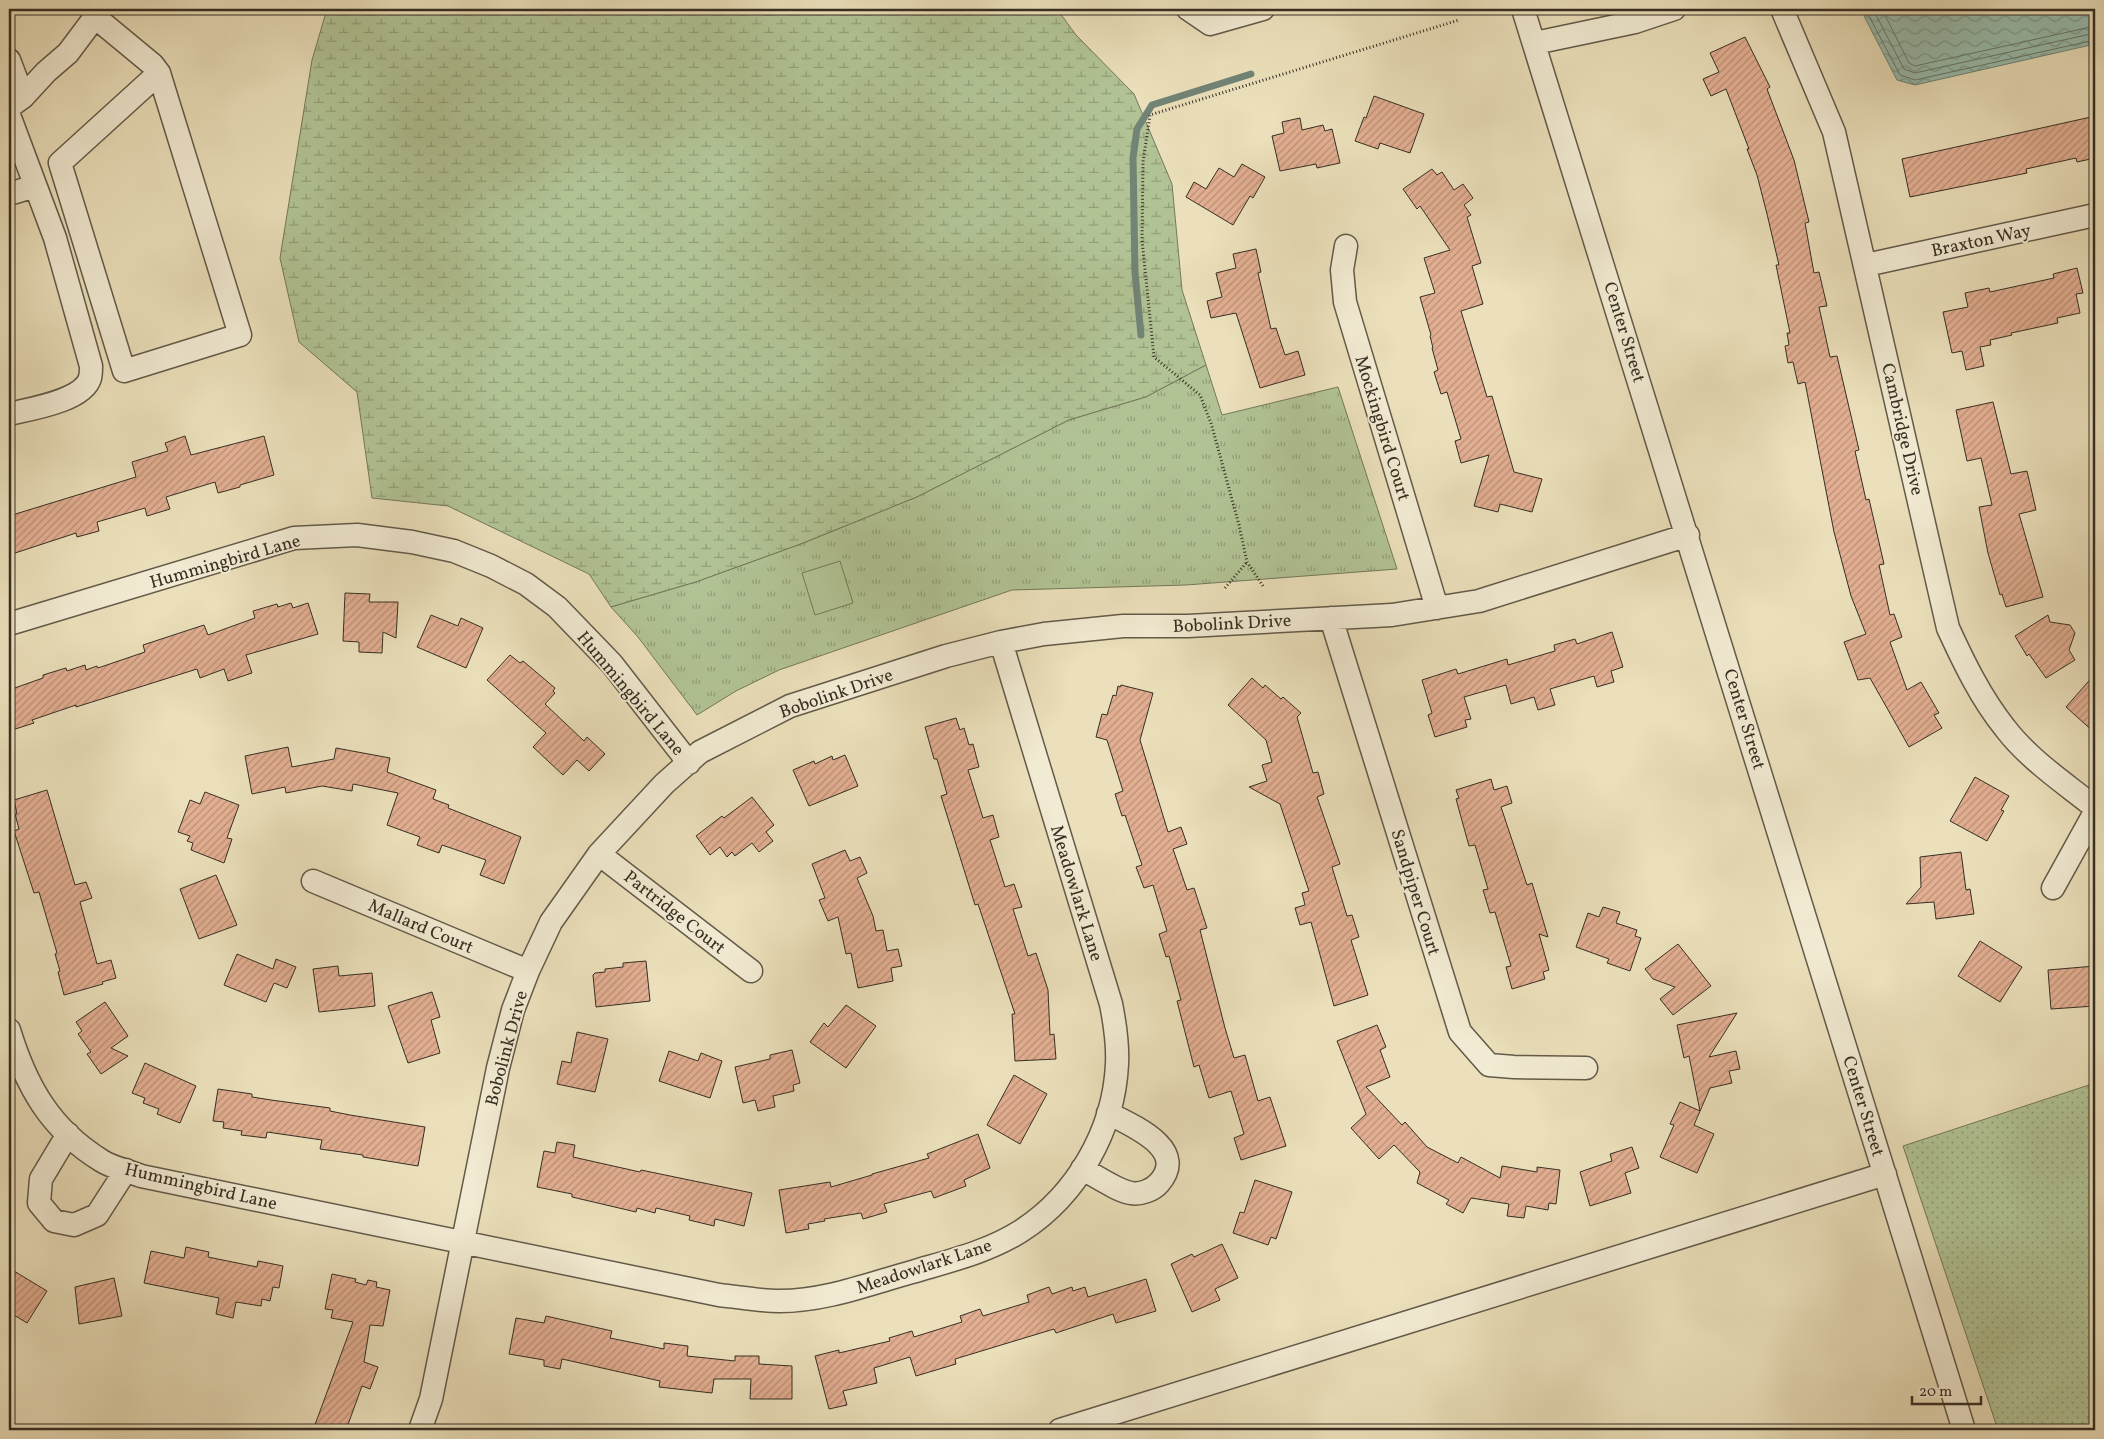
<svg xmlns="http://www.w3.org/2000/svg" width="2104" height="1439" font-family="Vollkorn,serif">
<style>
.grass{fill:url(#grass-dots);stroke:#74785c}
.wetland{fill:url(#wetland-marsh);stroke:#74785c}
.park{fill:url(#park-tufts);stroke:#74785c}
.pitch{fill:#b1c395;stroke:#74785c}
.water{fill:url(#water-waves);stroke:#718476}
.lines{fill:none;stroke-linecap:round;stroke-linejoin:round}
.shore{stroke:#677668;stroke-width:1}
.stream{stroke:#718476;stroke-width:7}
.building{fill:url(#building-hatch);stroke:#362e23}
.minor-casing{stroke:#635a49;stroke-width:25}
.path{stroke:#362e23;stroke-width:3;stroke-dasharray:1 2.5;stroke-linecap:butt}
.minor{stroke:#f2ebd3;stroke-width:22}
.labels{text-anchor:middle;stroke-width:4;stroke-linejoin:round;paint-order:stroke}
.street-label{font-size:18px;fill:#362e23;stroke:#f2ebd3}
</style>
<defs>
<pattern id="grass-dots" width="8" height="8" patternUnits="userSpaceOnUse" patternTransform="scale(1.25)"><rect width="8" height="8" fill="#b1c395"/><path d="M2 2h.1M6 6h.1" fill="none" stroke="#919f79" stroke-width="1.8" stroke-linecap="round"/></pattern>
<pattern id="wetland-marsh" width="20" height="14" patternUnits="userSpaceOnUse" patternTransform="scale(1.25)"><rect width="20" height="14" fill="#b1c395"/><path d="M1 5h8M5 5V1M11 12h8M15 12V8" fill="none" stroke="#919f79"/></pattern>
<pattern id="park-tufts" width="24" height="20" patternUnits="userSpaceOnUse" patternTransform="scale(1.25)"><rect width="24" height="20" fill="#b1c395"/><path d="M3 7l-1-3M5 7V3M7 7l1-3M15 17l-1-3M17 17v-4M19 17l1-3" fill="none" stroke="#919f79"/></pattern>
<pattern id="water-waves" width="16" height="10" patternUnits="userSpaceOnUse" patternTransform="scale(1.25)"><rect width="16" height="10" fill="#98bdae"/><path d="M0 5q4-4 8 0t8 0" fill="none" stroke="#7d9a8d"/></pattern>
<pattern id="building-hatch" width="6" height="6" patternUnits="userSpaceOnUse" patternTransform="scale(1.25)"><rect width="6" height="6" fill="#e3af92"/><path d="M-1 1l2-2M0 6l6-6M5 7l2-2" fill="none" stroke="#b98f77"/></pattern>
</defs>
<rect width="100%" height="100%" fill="#ebe0bb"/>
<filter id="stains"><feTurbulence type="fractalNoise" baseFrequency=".004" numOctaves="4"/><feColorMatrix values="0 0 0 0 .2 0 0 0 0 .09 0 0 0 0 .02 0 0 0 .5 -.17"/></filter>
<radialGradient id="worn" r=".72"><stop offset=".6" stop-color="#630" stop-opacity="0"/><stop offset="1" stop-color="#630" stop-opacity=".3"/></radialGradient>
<path class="grass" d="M 2095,1083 L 2095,1430 L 1998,1430 L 1903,1146 Z"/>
<path class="wetland" d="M 327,9 L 1057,9 L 1076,35 L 1134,94 L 1172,184 L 1182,290 L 1206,365 L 1146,397 L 1069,420 L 917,497 L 801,544 L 696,582 L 611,607 L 589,574 L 448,506 L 372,498 L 357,392 L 299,342 L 280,258 L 312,60 Z"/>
<path class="park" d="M 1206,365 L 1222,415 L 1338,387 L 1397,569 L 1186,585 L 1012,590 L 779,670 L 736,691 L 697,715 L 638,637 L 611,607 L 696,582 L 801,544 L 917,497 L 1069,420 L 1146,397 Z"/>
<path class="pitch" d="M 840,561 L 853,603 L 815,615 L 802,573 Z"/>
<path class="water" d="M 1865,9 L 2095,9 L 2095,44 L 1915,85 L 1897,80 L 1864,16 Z"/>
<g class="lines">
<path class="shore" d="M 1869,9 L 1869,16 L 1900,75 L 1915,80 L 2095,40
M 1876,9 L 1876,15 L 1904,69 L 1915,73 L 2095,33
M 1883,9 L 1884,13 L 1909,63 L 1915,66 L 2095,26"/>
<path class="stream" d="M 1141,335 L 1135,273 L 1133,158 L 1137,129 L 1152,105 L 1251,74"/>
</g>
<path class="building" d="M 1745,37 L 1770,87 L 1767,89 L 1794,160 L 1809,222 L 1805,223 L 1814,273 L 1819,272 L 1827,306 L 1819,307 L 1830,357 L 1837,356 L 1859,450 L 1855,451 L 1866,500 L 1869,499 L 1884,564 L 1879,565 L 1890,615 L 1894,614 L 1902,637 L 1890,642 L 1907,690 L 1921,682 L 1939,713 L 1934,715 L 1942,728 L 1909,747 L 1870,678 L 1858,680 L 1844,642 L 1866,634 L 1851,596 L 1834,532 L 1805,382 L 1798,384 L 1793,362 L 1788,363 L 1785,346 L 1789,345 L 1787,333 L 1790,333 L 1776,265 L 1779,265 L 1767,214 L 1757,175 L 1747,149 L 1749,149 L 1726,89 L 1711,96 L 1703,79 L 1719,72 L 1710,53 Z
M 1374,96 L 1424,114 L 1410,153 L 1380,143 L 1378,149 L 1355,141 L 1364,117 L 1366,118 Z
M 2091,117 L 2095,136 L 2095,158 L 2077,162 L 2076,158 L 2026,169 L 2027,173 L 1910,197 L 1902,159 Z
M 1300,118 L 1302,130 L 1323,125 L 1325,131 L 1332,129 L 1340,163 L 1317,168 L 1316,164 L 1280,171 L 1272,136 L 1284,133 L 1282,122 Z
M 1242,164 L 1265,177 L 1253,198 L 1250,196 L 1233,225 L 1186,197 L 1194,182 L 1206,189 L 1219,168 L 1234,177 Z
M 1432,169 L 1437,175 L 1442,172 L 1454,190 L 1463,184 L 1473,198 L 1464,205 L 1471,215 L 1467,217 L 1481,263 L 1472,266 L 1483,304 L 1461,311 L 1487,397 L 1492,396 L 1514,472 L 1542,479 L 1532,512 L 1500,504 L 1498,512 L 1474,506 L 1489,455 L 1461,463 L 1455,441 L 1461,439 L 1447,392 L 1441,394 L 1434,372 L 1438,370 L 1432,348 L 1433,348 L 1430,336 L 1431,335 L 1420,297 L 1435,293 L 1424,258 L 1450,250 L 1420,206 L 1417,209 L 1403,189 Z
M 1256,249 L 1261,272 L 1258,273 L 1271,329 L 1276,328 L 1285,355 L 1298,351 L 1305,375 L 1260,388 L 1236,313 L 1211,318 L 1207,301 L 1222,297 L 1216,273 L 1236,268 L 1233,254 Z
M 2077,268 L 2083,293 L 2076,294 L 2080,313 L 2057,318 L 2058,323 L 2011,333 L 2012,335 L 1990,340 L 1991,345 L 1980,347 L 1984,366 L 1966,370 L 1962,351 L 1952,353 L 1943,312 L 1968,307 L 1965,293 L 1989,288 L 1990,292 L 2054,278 L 2053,274 Z
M 1993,402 L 2011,474 L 2027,471 L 2036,510 L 2019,514 L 2043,597 L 2006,607 L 2002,594 L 2000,595 L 1988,553 L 1979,507 L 1992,505 L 1981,458 L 1967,461 L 1956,410 Z
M 185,436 L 191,455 L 264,436 L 274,475 L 240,485 L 240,487 L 218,493 L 215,482 L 166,497 L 170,509 L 147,516 L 145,508 L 97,522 L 99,531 L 77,537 L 76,533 L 9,555 L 9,516 L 136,477 L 132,462 L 168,451 L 165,443 Z
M 345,593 L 370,594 L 369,602 L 398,602 L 396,638 L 383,632 L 382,653 L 359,652 L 359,642 L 343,641 Z
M 291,603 L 293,608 L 308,603 L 318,634 L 246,655 L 252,673 L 228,681 L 224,669 L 200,678 L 197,669 L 76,707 L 76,705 L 32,720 L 34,723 L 9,731 L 9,690 L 43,678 L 43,675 L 66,668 L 67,671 L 85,665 L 86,670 L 97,666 L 98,668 L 145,652 L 143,645 L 204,625 L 208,635 L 255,618 L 253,611 L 277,604 L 278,607 Z
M 431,615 L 458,626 L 461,618 L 483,628 L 466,668 L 417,647 Z
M 2048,615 L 2050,622 L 2070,625 L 2075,633 L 2069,650 L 2075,660 L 2046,678 L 2029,654 L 2027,656 L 2015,636 Z
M 1612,632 L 1623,667 L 1611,671 L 1614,682 L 1597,687 L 1594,676 L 1550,689 L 1555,705 L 1538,710 L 1534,697 L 1511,704 L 1506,685 L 1464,697 L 1471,719 L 1465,720 L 1467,727 L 1435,737 L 1428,715 L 1432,713 L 1422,680 L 1456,669 L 1458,674 L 1507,659 L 1508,665 L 1555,651 L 1554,645 L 1575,639 L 1577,644 Z
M 510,655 L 520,663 L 523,661 L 555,688 L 553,691 L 555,693 L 545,704 L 584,741 L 587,737 L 605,754 L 589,771 L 577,760 L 563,775 L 533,747 L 546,733 L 487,680 Z
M 2095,674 L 2095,733 L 2066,707 Z
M 1252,678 L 1263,688 L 1265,685 L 1281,699 L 1283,697 L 1301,713 L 1297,717 L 1313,773 L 1318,772 L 1324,794 L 1317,797 L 1340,864 L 1332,867 L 1347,916 L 1352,915 L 1359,937 L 1351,940 L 1368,995 L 1334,1006 L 1311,922 L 1300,925 L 1295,908 L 1305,905 L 1302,893 L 1309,891 L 1280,804 L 1249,787 L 1267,781 L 1262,765 L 1272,762 L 1266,740 L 1228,705 Z
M 1121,685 L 1153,693 L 1140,740 L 1168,832 L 1181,827 L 1187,844 L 1173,849 L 1187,890 L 1194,888 L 1207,928 L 1200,930 L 1225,1028 L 1234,1058 L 1245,1055 L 1258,1101 L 1270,1097 L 1286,1146 L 1241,1160 L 1234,1138 L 1244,1134 L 1231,1091 L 1209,1098 L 1199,1065 L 1194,1067 L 1177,1001 L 1181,1000 L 1169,956 L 1166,957 L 1159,934 L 1167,931 L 1153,885 L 1144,888 L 1136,867 L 1142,865 L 1125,815 L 1122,816 L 1115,794 L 1123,791 L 1107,740 L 1096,737 L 1102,714 L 1107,715 L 1113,695 L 1116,696 L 1118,686 L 1120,687 Z
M 956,718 L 960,730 L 964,728 L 969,745 L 973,744 L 979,767 L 968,770 L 983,818 L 993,815 L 999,837 L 990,840 L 1005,887 L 1014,884 L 1022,907 L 1013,909 L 1028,956 L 1036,953 L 1048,990 L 1050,1035 L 1054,1034 L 1056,1059 L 1015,1061 L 1012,1014 L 1015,1014 L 978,904 L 975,905 L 941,796 L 947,794 L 937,759 L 934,759 L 925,727 Z
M 288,747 L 292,767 L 334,759 L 336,748 L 390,758 L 387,772 L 436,790 L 433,799 L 449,805 L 448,808 L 521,837 L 504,884 L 480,875 L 486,860 L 442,845 L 439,853 L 417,845 L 420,837 L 387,825 L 398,793 L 353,784 L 352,791 L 322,786 L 286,793 L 285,787 L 252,794 L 245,756 Z
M 845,755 L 858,786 L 809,806 L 793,770 L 814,761 L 815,764 L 832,756 L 833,760 Z
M 1975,777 L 2009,796 L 2001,810 L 2004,811 L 1987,841 L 1950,821 Z
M 1491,779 L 1494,790 L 1507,786 L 1512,803 L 1501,807 L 1527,885 L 1532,883 L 1548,937 L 1539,934 L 1549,970 L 1543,972 L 1545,979 L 1512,989 L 1506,967 L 1511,966 L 1495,912 L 1490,913 L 1483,890 L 1488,889 L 1475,845 L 1469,846 L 1456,799 L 1459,798 L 1456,790 Z
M 47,790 L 75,885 L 86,882 L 92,898 L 80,902 L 97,964 L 111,960 L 116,978 L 102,982 L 103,984 L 64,995 L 58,972 L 60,971 L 55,954 L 57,953 L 39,892 L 34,893 L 14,831 L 19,829 L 15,814 L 17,814 L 14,800 Z
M 205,792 L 239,805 L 227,838 L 232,839 L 224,863 L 191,850 L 193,843 L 187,841 L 190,836 L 178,832 L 190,800 L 200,804 Z
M 752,797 L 774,825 L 766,832 L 773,841 L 759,852 L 752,843 L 735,856 L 732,852 L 727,857 L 720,847 L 710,855 L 696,836 L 722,816 L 724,818 Z
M 845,850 L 850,861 L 860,857 L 867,873 L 857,878 L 873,916 L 876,931 L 883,930 L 887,951 L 898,949 L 902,966 L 891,968 L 893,981 L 858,988 L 851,953 L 846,954 L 838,917 L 828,921 L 819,900 L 825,898 L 812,864 Z
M 1961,852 L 1966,890 L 1970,889 L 1974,914 L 1936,919 L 1934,902 L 1906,904 L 1921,887 L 1920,857 Z
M 216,875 L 237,925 L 199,939 L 180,889 Z
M 1603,907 L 1620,912 L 1616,923 L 1637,930 L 1635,936 L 1641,938 L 1630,971 L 1607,963 L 1609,959 L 1576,947 L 1588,913 L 1599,917 Z
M 1980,941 L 2022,967 L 2000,1002 L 1958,976 Z
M 1678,944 L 1711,986 L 1673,1015 L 1660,999 L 1675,987 L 1653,979 L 1645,969 Z
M 237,954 L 273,969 L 276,959 L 296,967 L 287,988 L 274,983 L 266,1002 L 224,985 Z
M 646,961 L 650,1001 L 596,1007 L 593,975 L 595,973 L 605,972 L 605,969 L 623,967 L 623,963 Z
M 338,966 L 339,976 L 372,973 L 375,1006 L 319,1012 L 313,969 Z
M 2095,966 L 2095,1006 L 2051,1009 L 2048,970 Z
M 432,992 L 440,1017 L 431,1020 L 440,1053 L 408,1063 L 388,1006 Z
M 105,1002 L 128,1036 L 111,1048 L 128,1056 L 101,1074 L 87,1054 L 91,1052 L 78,1034 L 82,1031 L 76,1022 Z
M 846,1005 L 876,1026 L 846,1068 L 810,1042 L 824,1023 L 828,1027 Z
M 1737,1013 L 1709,1057 L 1736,1051 L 1740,1069 L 1729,1071 L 1732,1083 L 1710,1088 L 1694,1125 L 1714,1134 L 1697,1173 L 1660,1157 L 1674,1125 L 1670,1124 L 1680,1102 L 1700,1111 L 1689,1056 L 1684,1058 L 1677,1025 Z
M 1377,1025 L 1386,1047 L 1380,1050 L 1390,1077 L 1366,1087 L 1402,1125 L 1405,1122 L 1427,1147 L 1458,1163 L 1461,1157 L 1500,1178 L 1502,1166 L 1537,1172 L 1537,1167 L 1560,1170 L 1556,1204 L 1549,1203 L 1548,1210 L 1526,1206 L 1524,1218 L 1507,1216 L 1509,1204 L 1471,1198 L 1463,1213 L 1446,1204 L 1449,1200 L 1417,1183 L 1420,1172 L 1394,1145 L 1379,1159 L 1351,1128 L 1366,1114 L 1337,1041 Z
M 577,1032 L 608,1039 L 595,1092 L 557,1084 L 562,1061 L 571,1063 Z
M 792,1050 L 800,1083 L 793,1085 L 794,1091 L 773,1096 L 775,1107 L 758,1111 L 755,1100 L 743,1103 L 735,1067 L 770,1059 L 770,1055 Z
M 669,1051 L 698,1061 L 701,1053 L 722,1061 L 710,1098 L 659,1081 Z
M 145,1063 L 196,1086 L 180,1123 L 157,1114 L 159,1109 L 143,1103 L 145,1098 L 132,1093 Z
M 1014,1075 L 1047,1094 L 1020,1144 L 987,1125 Z
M 218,1089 L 252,1094 L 252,1097 L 271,1100 L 330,1108 L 330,1111 L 350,1115 L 425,1127 L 418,1166 L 363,1157 L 363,1155 L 320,1149 L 322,1140 L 267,1132 L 266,1138 L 241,1135 L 242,1131 L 223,1128 L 224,1122 L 213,1121 Z
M 978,1134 L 990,1168 L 964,1180 L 966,1186 L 934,1198 L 931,1191 L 884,1204 L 887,1212 L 863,1219 L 861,1213 L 824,1219 L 825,1221 L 808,1224 L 809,1229 L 786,1233 L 779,1190 L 830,1182 L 831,1187 L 872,1175 L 872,1174 L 929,1158 L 927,1154 Z
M 557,1142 L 575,1145 L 573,1157 L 640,1172 L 641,1170 L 752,1193 L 744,1226 L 715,1219 L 714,1226 L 689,1220 L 690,1216 L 656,1208 L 655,1213 L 637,1208 L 636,1212 L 572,1197 L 572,1194 L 537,1187 L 544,1151 L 555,1153 Z
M 1632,1147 L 1639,1168 L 1625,1173 L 1631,1193 L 1590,1206 L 1580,1172 L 1612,1161 L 1610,1154 Z
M 1255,1180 L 1292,1192 L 1276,1239 L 1271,1237 L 1268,1245 L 1233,1233 L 1240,1212 L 1244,1213 Z
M 1222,1244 L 1238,1278 L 1215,1289 L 1220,1300 L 1192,1312 L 1171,1264 L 1192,1254 L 1194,1257 Z
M 186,1247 L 209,1252 L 208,1257 L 257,1267 L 258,1261 L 283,1266 L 279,1288 L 273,1287 L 270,1301 L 262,1299 L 261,1306 L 236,1302 L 233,1318 L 216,1314 L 219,1298 L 144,1283 L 151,1251 L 184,1258 Z
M 9,1268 L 47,1291 L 27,1323 L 9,1312 Z
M 332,1274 L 356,1279 L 355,1282 L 366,1285 L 368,1280 L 377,1282 L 376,1287 L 390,1290 L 383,1326 L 370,1325 L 364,1362 L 378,1367 L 370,1389 L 362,1386 L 346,1430 L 313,1430 L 353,1322 L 331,1318 L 333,1310 L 325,1309 Z
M 114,1278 L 122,1316 L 79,1324 L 75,1287 Z
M 1146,1279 L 1156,1311 L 1116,1323 L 1113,1314 L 1056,1333 L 1054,1329 L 955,1359 L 956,1364 L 916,1376 L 910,1357 L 874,1368 L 877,1383 L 843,1391 L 847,1405 L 829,1409 L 815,1356 L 839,1350 L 839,1353 L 890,1341 L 889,1338 L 912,1331 L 914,1337 L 962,1322 L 960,1316 L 980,1309 L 983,1316 L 1029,1302 L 1027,1295 L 1049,1287 L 1052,1294 L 1072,1287 L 1073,1291 L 1085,1287 L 1088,1297 Z
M 546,1316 L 612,1331 L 610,1338 L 664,1349 L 664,1343 L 688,1346 L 687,1356 L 735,1361 L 735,1356 L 759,1356 L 759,1364 L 792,1366 L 792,1399 L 750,1399 L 751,1379 L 714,1379 L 712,1393 L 659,1387 L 660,1381 L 562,1359 L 560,1369 L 544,1366 L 544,1360 L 509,1354 L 516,1318 L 544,1323 Z"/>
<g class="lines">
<g class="minor-casing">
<path id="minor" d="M 1188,9 L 1210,24 L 1263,9
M 1523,9 L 1964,1430
M 1782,9 L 1834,132 L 1948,628 C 1964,663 1981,698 2005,728 C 2027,757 2060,780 2088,802 L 2095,805
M 95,17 L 153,65 L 159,73 L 240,335 L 124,371 L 60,163 L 159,73
M 1535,43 L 1635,22 L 1674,9
M 9,60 L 23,97
M 9,107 L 23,97 L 46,72 L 68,53 L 101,9
M 9,115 L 55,238 L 91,366 C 91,369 91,374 90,378 C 83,401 30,409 9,414
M 9,194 L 35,186
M 1346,246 L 1342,270 L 1345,302 L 1437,608
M 1866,265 L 2095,215
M 1331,618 L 1460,1032 L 1489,1065 L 1514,1067 L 1586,1068
M 9,624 L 294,538 L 357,535 L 412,542 L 454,551 L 491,566 L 526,584 L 557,607 L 612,664 L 689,763
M 599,854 L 751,971
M 313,881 L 528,971
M 2053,888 L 2095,812
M 9,1030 C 26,1086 50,1129 102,1161 C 113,1168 129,1171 141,1176 L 719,1295 C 739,1297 760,1301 779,1301 C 825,1301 869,1284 912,1272 C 949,1261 988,1252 1021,1231 C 1077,1195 1114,1130 1117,1064 C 1118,1043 1115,1024 1111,1004 L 1001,642
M 68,1134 L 41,1179 L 39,1203 L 54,1221 L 74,1225 L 97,1215 L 126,1170
M 1082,1169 C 1095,1175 1117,1191 1131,1193 C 1140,1195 1153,1190 1159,1183 C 1189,1149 1133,1126 1108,1113
M 420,1430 L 431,1399 L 498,1068 L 513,1010 L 528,971 L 551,922 L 599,854 L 664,784 L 700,752 L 790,706 L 946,656 L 1001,642 L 1044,634 L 1123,626 L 1188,626 L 1392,615 L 1479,601 L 1688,535
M 1060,1430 L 1885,1174"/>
</g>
<path class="path" d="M 1263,586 L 1247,562 L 1239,525 L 1211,423 L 1200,395 L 1154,357 L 1142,240 L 1143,162 L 1150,115 L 1459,20
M 1225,588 L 1247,562"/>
<use href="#minor" class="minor"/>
</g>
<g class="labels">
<g class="street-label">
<text transform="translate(1981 240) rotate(-12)" y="6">Braxton Way</text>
<text transform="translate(1625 332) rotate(73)" y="6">Center Street</text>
<text transform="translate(1383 428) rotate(73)" y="6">Mockingbird Court</text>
<text transform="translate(1903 429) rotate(77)" y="6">Cambridge Drive</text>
<text transform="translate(225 561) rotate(-16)" y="6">Hummingbird Lane</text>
<text transform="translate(1232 623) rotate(-3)" y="6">Bobolink Drive</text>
<text transform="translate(631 693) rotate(50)" y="6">Hummingbird Lane</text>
<text transform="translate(836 693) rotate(-19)" y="6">Bobolink Drive</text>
<text transform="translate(1745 719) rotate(73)" y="6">Center Street</text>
<text transform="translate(1416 892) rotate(73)" y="6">Sandpiper Court</text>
<text transform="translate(1077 893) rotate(73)" y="6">Meadowlark Lane</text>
<text transform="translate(675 912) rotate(38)" y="6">Partridge Court</text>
<text transform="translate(421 926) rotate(23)" y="6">Mallard Court</text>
<text transform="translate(506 1048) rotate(-75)" y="6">Bobolink Drive</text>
<text transform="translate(1864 1106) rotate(73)" y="6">Center Street</text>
<text transform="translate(201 1186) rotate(13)" y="6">Hummingbird Lane</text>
<text transform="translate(924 1266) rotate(-18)" y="6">Meadowlark Lane</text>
</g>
</g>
<rect width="2104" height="1439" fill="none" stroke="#ebe0bb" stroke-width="30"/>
<rect x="10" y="10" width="2084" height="1419" fill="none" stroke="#362e23" stroke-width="2.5"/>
<rect x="15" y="15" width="2074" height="1409" fill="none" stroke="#362e23"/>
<path d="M1912 1396v8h69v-8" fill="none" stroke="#362e23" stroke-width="2.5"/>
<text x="1919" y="1396" font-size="15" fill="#362e23" stroke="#f2ebd3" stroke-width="4" paint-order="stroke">20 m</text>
<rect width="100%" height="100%" filter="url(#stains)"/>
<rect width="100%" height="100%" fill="url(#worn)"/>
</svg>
